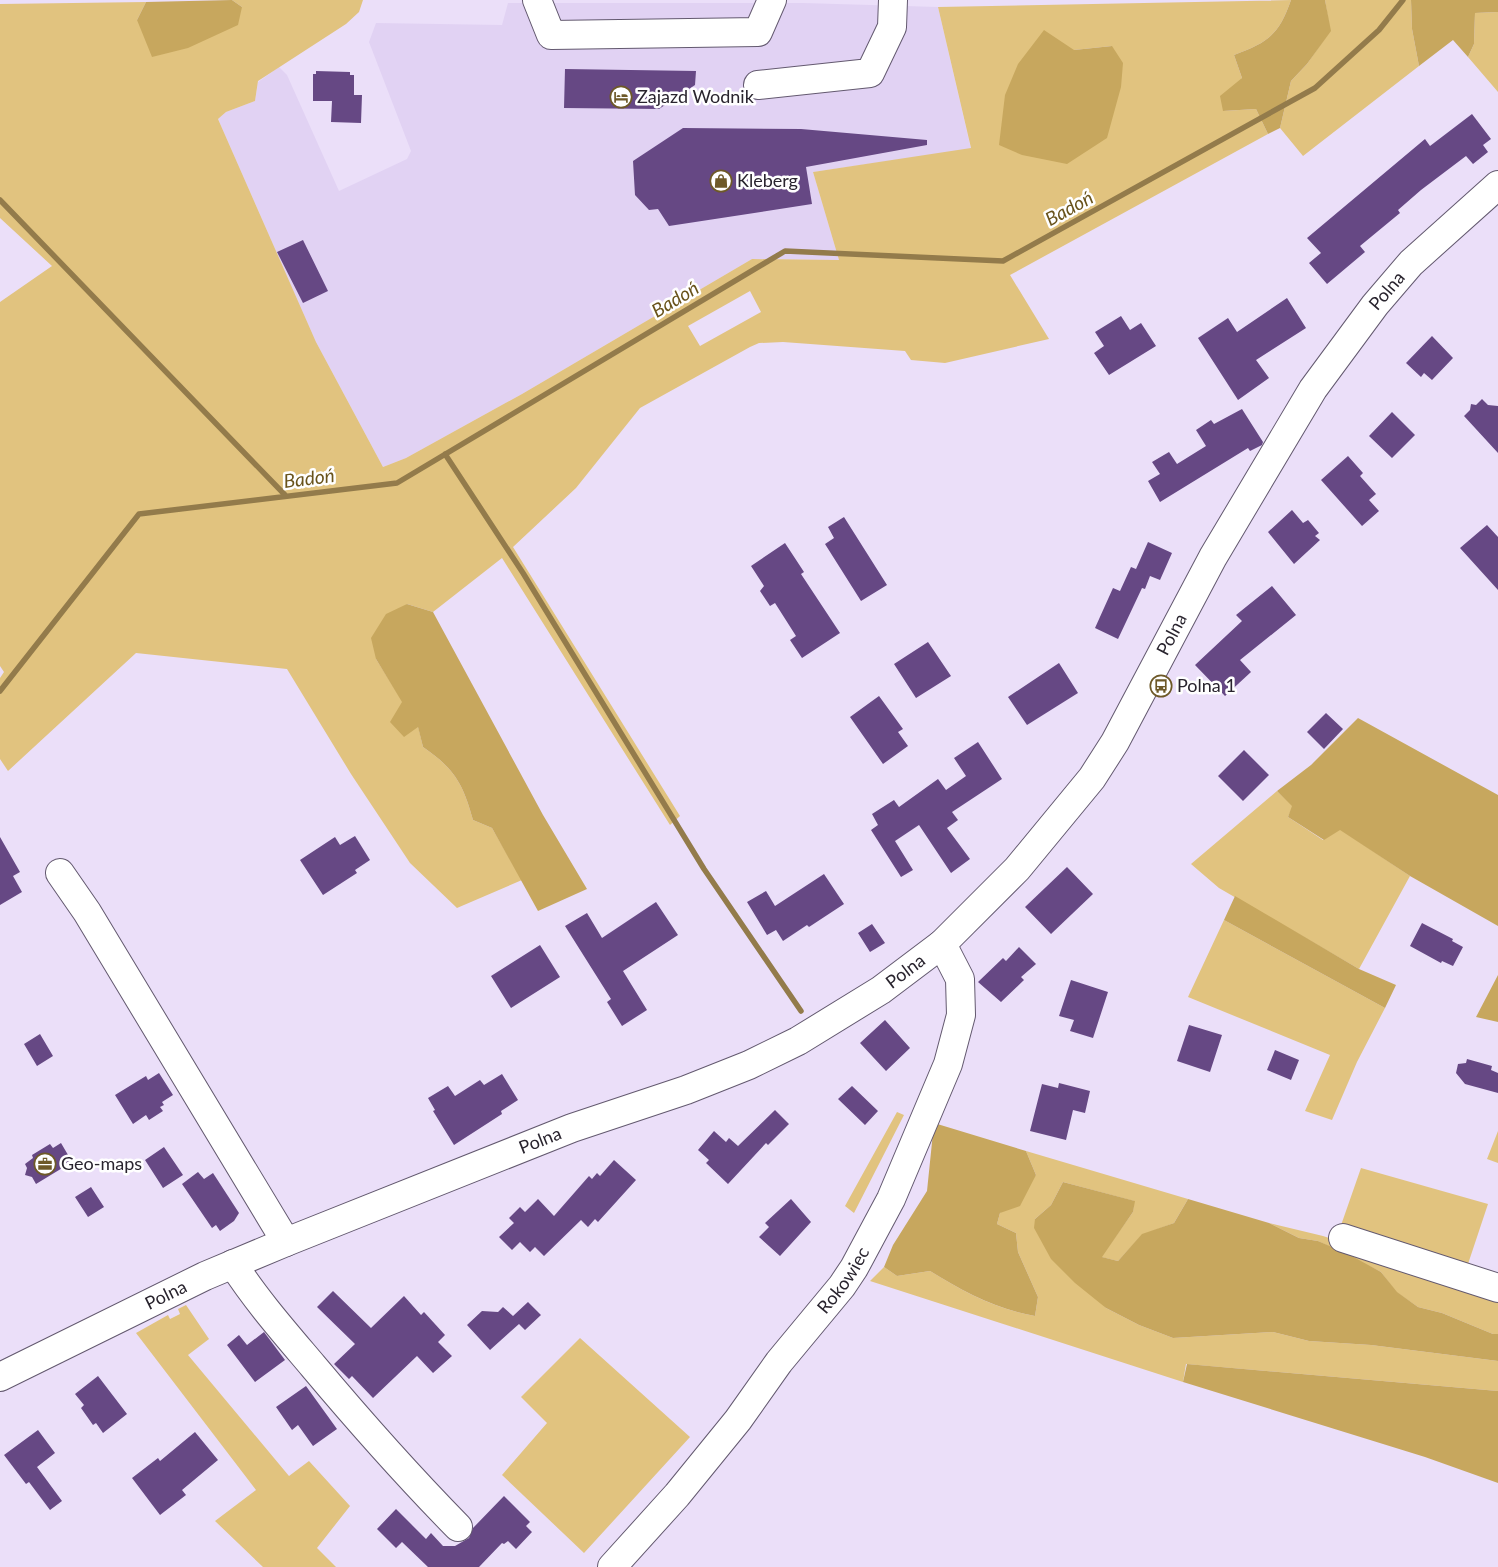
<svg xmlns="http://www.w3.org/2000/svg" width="1498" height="1567" font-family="Lato,sans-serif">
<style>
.built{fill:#e1d2f3}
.green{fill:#e1c37f;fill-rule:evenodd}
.forest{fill:#c7a75e}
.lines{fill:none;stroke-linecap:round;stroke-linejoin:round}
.stream{stroke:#937b4b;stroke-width:5.5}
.building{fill:#664884}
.minor-casing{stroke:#63596f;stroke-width:30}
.minor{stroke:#fff;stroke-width:28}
.labels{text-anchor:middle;stroke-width:5;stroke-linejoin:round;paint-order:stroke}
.poi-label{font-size:18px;fill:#29242e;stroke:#fff;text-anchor:start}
.street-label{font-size:18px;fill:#29242e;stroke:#fff}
.water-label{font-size:19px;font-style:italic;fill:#69531b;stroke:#fff}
</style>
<rect width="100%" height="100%" fill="#ebdff9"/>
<path class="built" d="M 508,3 L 803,3 L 938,7 L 971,149 L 813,172 L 839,260 L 752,259 L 522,394 L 406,458 L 383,467 L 316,342 L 218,119 L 226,112 L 255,101 L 258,82 L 279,67 L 287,75 L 339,191 L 407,159 L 411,151 L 369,42 L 376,23 L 502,25 Z"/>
<path class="green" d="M 232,0 L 363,0 L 359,12 L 346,24 L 258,81 L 255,101 L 226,112 L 218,119 L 316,342 L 383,467 L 406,458 L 522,394 L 752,259 L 839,260 L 813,172 L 971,148 L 938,7 L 1291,0 C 1279,35 1267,43 1234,55 L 1242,78 L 1223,111 L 1256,109 L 1268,134 L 1010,275 L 1049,339 L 945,363 L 911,360 L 905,351 L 783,342 L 759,343 L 750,347 L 640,408 L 576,488 L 513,547 L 680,816 L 670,825 L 502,558 L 433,612 L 407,604 L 376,659 L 418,726 L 423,747 C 455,769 463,784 473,820 L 492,828 L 522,880 L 457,908 L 410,863 L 351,774 L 287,669 L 136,653 L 8,771 L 0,759 L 0,678 L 4,672 L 0,666 L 0,302 L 52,266 L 0,218 L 0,4 L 146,2 L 137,20 L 242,7 ZM 1112,46 L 999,145 L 1074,50 ZM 750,291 L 761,312 L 700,346 L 688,326 Z
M 1325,0 L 1411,0 L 1412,29 L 1419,66 L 1303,156 L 1280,128 L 1291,81 L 1307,64 L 1330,31 Z
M 1498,12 L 1498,92 L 1468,57 L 1474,44 L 1475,13 Z
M 1277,791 L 1293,806 L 1288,817 L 1323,840 L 1340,829 L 1410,876 L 1359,969 L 1219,888 L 1191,864 Z
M 1224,920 L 1385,1008 L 1357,1062 L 1332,1120 L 1305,1111 L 1330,1055 L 1188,997 Z
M 897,1112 L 904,1115 L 854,1213 L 845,1206 Z
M 1498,1131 L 1498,1163 L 1487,1159 Z
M 1026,1151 L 1188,1199 L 1174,1223 L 1142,1235 L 1118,1261 L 1101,1257 L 1133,1212 L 1134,1201 L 1063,1182 L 1051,1205 L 1035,1219 L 1106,1308 L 1139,1325 L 1173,1338 L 1273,1332 L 1309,1341 L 1371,1345 L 1498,1361 L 1498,1391 L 1186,1364 L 1183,1382 L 870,1281 L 884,1267 L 897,1276 L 930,1271 C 964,1292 995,1309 1035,1316 L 1038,1297 L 1018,1252 L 1016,1233 L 997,1224 L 1000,1213 L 1036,1175 Z
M 1361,1168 L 1488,1204 L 1465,1273 L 1339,1231 Z
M 1269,1223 L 1323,1236 L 1498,1294 L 1498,1334 L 1493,1334 L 1442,1313 L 1418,1307 L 1396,1292 L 1381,1272 L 1318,1241 L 1299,1238 Z
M 186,1305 L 209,1339 L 188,1355 L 289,1476 L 309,1461 L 350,1506 L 317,1548 L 336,1567 L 263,1567 L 215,1521 L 256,1490 L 136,1333 L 168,1315 L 170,1319 L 180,1314 L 178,1309 Z
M 580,1338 L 690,1437 L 584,1553 L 502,1475 L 547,1423 L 521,1397 Z"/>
<path class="forest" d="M 232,0 L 242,7 L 238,25 L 188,48 L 152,57 L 137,20 L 146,2 Z
M 1291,0 L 1325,0 L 1331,31 L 1307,64 L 1291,81 L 1280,128 L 1268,134 L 1256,109 L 1223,111 L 1220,96 L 1242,78 L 1234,55 C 1267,43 1279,35 1291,0 Z
M 1411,0 L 1498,0 L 1498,12 L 1475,13 L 1474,44 L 1468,57 L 1453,40 L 1419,66 L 1412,29 Z
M 1044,30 L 1074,50 L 1112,46 L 1123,63 L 1121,87 L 1107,138 L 1067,164 L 1022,155 L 999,145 L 1005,95 L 1018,64 Z
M 407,604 L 433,612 L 543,815 L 587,889 L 538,911 L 492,828 L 473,820 C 463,784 455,769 423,747 L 418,727 L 404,737 L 390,722 L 402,702 L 376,659 L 371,638 L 386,614 Z
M 1358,718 L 1498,795 L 1498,926 L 1410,876 L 1340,830 L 1324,840 L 1288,817 L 1292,806 L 1277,791 L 1311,765 Z
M 1235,896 L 1359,969 L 1396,985 L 1385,1008 L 1224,920 Z
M 1498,975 L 1498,1022 L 1476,1017 Z
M 934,1123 L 1026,1151 L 1036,1175 L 1020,1206 L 1000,1213 L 997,1224 L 1016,1233 L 1018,1252 L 1038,1297 L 1035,1316 C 996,1309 964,1292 930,1271 L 897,1276 L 884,1267 L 893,1245 L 927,1191 Z
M 1063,1182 L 1135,1201 L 1133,1212 L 1102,1257 L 1118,1261 L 1142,1234 L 1174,1223 L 1188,1199 L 1269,1223 L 1299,1238 L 1318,1241 L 1348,1254 L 1381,1272 L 1397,1292 L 1418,1307 L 1442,1313 L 1493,1334 L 1498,1334 L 1498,1361 L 1371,1345 L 1309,1341 L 1273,1332 L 1173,1338 L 1139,1325 L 1106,1308 L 1075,1283 L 1051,1259 L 1034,1228 L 1035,1219 L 1051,1205 Z
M 1187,1364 L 1498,1391 L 1498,1483 L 1425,1457 L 1183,1382 Z"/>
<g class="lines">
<path class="stream" d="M 0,200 L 286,496
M 445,454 L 523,573 L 704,869 L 801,1011
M 0,691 L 139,514 L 397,483 L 785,251 L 1003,261 L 1315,88 L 1379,30 L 1403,0"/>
</g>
<path class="building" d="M 565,69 L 696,71 L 695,85 L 659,109 L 564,108 Z
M 316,71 L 350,72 L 350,75 L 354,75 L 354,95 L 362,95 L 361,123 L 331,122 L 332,101 L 313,101 L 313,74 L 316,74 Z
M 1472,114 L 1491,139 L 1483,145 L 1488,152 L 1473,164 L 1466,156 L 1421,190 L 1398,210 L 1400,213 L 1360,246 L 1365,252 L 1327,284 L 1309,263 L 1321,253 L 1307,238 L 1425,139 L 1430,146 Z
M 683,128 L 801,129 L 927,140 L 927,145 L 806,167 L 812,204 L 669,226 L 658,209 L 649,210 L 635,195 L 633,161 Z
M 303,240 L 328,291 L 303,303 L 277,252 Z
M 1287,298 L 1306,328 L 1256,360 L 1269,378 L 1238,400 L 1198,338 L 1228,318 L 1237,332 Z
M 1121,316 L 1130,330 L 1141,323 L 1156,346 L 1109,375 L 1094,353 L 1104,346 L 1095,332 Z
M 1432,336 L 1453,358 L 1432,380 L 1424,373 L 1421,377 L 1406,363 Z
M 1482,399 L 1488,405 L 1498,406 L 1498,453 L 1464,416 L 1470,410 L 1471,404 L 1476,405 Z
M 1242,409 L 1263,442 L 1262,445 L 1250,451 L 1248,448 L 1160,502 L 1148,481 L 1160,474 L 1152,462 L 1169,452 L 1177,464 L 1206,446 L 1196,430 L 1211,420 L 1214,424 Z
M 1392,412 L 1415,435 L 1392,458 L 1369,436 Z
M 1348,456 L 1363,473 L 1360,476 L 1376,494 L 1369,500 L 1379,511 L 1362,526 L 1321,480 Z
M 1292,510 L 1303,523 L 1308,520 L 1319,533 L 1315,536 L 1320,540 L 1294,564 L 1268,532 Z
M 844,517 L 887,585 L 861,601 L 825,544 L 834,538 L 828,527 Z
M 1487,525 L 1498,537 L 1498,590 L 1460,548 Z
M 1148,542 L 1172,553 L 1160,580 L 1150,576 L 1145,589 L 1142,588 L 1118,639 L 1095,628 L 1113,588 L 1120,591 L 1131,567 L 1136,569 Z
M 785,543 L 804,572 L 801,574 L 840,633 L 802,658 L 790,640 L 796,636 L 775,603 L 770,606 L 760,591 L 764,586 L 751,566 Z
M 1272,586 L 1296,615 L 1240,660 L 1251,672 L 1225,696 L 1195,665 L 1242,621 L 1236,615 Z
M 928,642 L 951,676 L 916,698 L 894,664 Z
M 1059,663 L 1078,693 L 1027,725 L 1008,697 Z
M 879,696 L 903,729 L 898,732 L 908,746 L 883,764 L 850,717 Z
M 1326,713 L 1343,729 L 1324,749 L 1307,732 Z
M 978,742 L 1002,779 L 952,812 L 958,820 L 947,828 L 970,859 L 951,873 L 919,825 L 895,841 L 913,870 L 901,877 L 871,830 L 878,825 L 872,814 L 894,800 L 899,807 L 938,779 L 946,790 L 966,776 L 954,758 Z
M 1244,750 L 1269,775 L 1243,801 L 1218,776 Z
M 355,836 L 370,860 L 355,870 L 357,873 L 323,895 L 300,860 L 335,837 L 340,845 Z
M 0,837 L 20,872 L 13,876 L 22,892 L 0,905 Z
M 1067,867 L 1093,894 L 1051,934 L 1025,907 Z
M 824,874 L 844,904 L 809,927 L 807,925 L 783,941 L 776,930 L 767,935 L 747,902 L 766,891 L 775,906 Z
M 656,902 L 678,935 L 623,971 L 647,1010 L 622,1026 L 607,1002 L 611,999 L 565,926 L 587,913 L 602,938 Z
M 1422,923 L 1453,939 L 1452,941 L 1463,947 L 1453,966 L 1442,961 L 1441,963 L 1410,946 Z
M 872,924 L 885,943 L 870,952 L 858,933 Z
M 540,945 L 560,977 L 511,1008 L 491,976 Z
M 1019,947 L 1036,964 L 1021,977 L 1024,980 L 1001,1002 L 978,982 L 1003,958 L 1006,961 Z
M 1071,980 L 1108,992 L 1093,1038 L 1070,1031 L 1074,1020 L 1059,1016 Z
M 885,1020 L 910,1048 L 886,1071 L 860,1043 Z
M 1189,1025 L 1222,1035 L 1210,1072 L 1177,1061 Z
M 40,1034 L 53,1056 L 37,1066 L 24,1044 Z
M 1275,1050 L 1299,1060 L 1291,1080 L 1267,1070 Z
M 1467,1059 L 1492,1066 L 1491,1070 L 1498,1073 L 1498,1093 L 1465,1084 L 1456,1073 L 1458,1064 L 1466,1063 Z
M 159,1073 L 173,1095 L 162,1102 L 164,1105 L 160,1107 L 163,1111 L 149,1120 L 146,1115 L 133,1124 L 115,1095 L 146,1076 L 148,1080 Z
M 502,1074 L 518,1100 L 501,1111 L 502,1114 L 454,1145 L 433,1111 L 435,1110 L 428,1098 L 448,1086 L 455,1096 L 480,1080 L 484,1085 Z
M 1059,1083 L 1090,1091 L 1085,1113 L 1073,1110 L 1066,1140 L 1030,1131 L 1042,1084 L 1058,1088 Z
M 852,1086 L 878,1111 L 865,1125 L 838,1099 Z
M 775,1110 L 789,1124 L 768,1145 L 766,1143 L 728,1184 L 706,1163 L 709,1160 L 698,1150 L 714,1131 L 726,1142 L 729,1138 L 738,1146 Z
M 61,1143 L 71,1160 L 63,1165 L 64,1167 L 36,1184 L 32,1177 L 25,1175 L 27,1168 L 25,1164 L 33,1158 L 32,1155 L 50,1144 L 53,1148 Z
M 164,1147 L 183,1175 L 163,1188 L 145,1160 Z
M 614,1160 L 636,1180 L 598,1222 L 595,1219 L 588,1227 L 581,1220 L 544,1256 L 535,1247 L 530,1252 L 520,1242 L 512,1250 L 499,1237 L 514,1223 L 509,1218 L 520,1207 L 525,1212 L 538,1199 L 554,1216 L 589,1176 L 592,1179 L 597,1173 L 600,1176 Z
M 198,1172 L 204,1179 L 213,1173 L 239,1213 L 234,1221 L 220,1231 L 216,1225 L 212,1228 L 182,1184 Z
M 91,1187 L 104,1207 L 88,1217 L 75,1197 Z
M 791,1199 L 811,1222 L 780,1256 L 759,1237 L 769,1227 L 765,1223 Z
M 333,1291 L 371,1328 L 404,1296 L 421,1315 L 424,1312 L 445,1335 L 438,1342 L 452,1356 L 433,1373 L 417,1356 L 373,1398 L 352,1376 L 349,1379 L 334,1364 L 355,1344 L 317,1307 Z
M 528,1302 L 541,1315 L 525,1330 L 519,1324 L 490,1350 L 467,1325 L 482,1311 L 498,1312 L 503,1307 L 513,1316 Z
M 264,1332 L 285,1360 L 255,1382 L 227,1345 L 239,1335 L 247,1345 Z
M 98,1376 L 127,1414 L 103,1433 L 96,1423 L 93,1425 L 81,1408 L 84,1405 L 75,1394 Z
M 306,1386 L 337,1429 L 313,1446 L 298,1425 L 292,1430 L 276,1407 Z
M 38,1430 L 55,1453 L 37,1467 L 62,1501 L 50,1510 L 29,1482 L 26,1484 L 4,1455 Z
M 195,1432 L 218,1460 L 182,1490 L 186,1495 L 160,1515 L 132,1478 L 158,1458 L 160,1461 Z
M 504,1496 L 530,1522 L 526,1526 L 532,1532 L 516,1549 L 508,1541 L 504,1544 L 502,1543 L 479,1567 L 428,1567 L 402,1542 L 396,1548 L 377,1529 L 396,1509 L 426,1539 L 431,1533 L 443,1546 L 455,1546 L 469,1538 L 473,1528 Z"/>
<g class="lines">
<g class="minor-casing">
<g id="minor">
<path d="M 537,0 L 551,35 L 758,32 L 772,0"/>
<path d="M 758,85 L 870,73 L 892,27 L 893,0"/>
<path d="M 60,873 L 87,912 L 286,1242"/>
<path d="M 1343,1238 L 1498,1288"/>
<path d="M 233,1264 C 256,1300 286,1334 313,1366 C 360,1422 407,1475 458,1527"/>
<path id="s1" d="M 0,1377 L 205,1276 L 286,1242 L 572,1128 L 686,1090 L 749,1065 L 798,1041 L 881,990 L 942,944 L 1017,869 L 1092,778 L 1115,742 L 1213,557 L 1313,389 L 1375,305 L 1411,263 L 1498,185"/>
<path id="s2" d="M 612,1567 L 677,1495 L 738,1420 L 779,1362 L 842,1286 L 854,1268 L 891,1199 L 948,1064 L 961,1015 L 960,979 L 942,944"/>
</g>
</g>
<use href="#minor" class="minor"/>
</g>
<defs>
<g id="hotel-ring" transform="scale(1.125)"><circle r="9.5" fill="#fff" stroke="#6e5928" stroke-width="1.5"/><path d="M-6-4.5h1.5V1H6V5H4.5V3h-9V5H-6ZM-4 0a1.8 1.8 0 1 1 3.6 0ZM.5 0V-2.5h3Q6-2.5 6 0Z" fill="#6e5928"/></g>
<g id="shop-ring" transform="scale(1.125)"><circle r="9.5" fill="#fff" stroke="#6e5928" stroke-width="1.5"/><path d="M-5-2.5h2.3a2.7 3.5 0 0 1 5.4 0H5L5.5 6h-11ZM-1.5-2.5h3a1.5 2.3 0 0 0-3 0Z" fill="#6e5928"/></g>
<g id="bus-ring" transform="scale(1.125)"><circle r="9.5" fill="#fff" stroke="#6e5928" stroke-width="1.5"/><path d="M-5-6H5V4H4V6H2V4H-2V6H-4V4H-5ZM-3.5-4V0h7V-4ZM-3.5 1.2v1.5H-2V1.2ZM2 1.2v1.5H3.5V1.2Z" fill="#6e5928"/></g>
<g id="office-ring" transform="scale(1.125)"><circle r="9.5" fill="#fff" stroke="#6e5928" stroke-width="1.5"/><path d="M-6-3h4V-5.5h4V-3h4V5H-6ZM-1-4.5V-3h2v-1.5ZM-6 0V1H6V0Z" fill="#6e5928"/></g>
</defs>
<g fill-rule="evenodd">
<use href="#hotel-ring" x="621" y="97"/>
<use href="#shop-ring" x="721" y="181"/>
<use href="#bus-ring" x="1161" y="686"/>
<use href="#office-ring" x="45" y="1164"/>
</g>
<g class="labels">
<g class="poi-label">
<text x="637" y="103">Zajazd Wodnik</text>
<text x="737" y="187">Kleberg</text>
<text x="1177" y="692">Polna 1</text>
<text x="61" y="1170">Geo-maps</text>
</g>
<g class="street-label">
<text dy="6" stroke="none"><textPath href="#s1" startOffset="1835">Polna</textPath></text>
<text dy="6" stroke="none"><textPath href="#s1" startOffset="1429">Polna</textPath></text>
<text dy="6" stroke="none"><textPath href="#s1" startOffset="995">Polna</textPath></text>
<text dy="6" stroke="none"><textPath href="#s1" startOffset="590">Polna</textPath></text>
<text dy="6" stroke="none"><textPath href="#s2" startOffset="369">Rokowiec</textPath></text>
<text dy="6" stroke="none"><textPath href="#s1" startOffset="185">Polna</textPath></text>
</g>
<g class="water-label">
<text transform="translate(1069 208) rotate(-29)" y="7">Badoń</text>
<text transform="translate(675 299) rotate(-31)" y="7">Badoń</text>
<text transform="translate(309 478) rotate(-7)" y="7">Badoń</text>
</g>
</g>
</svg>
